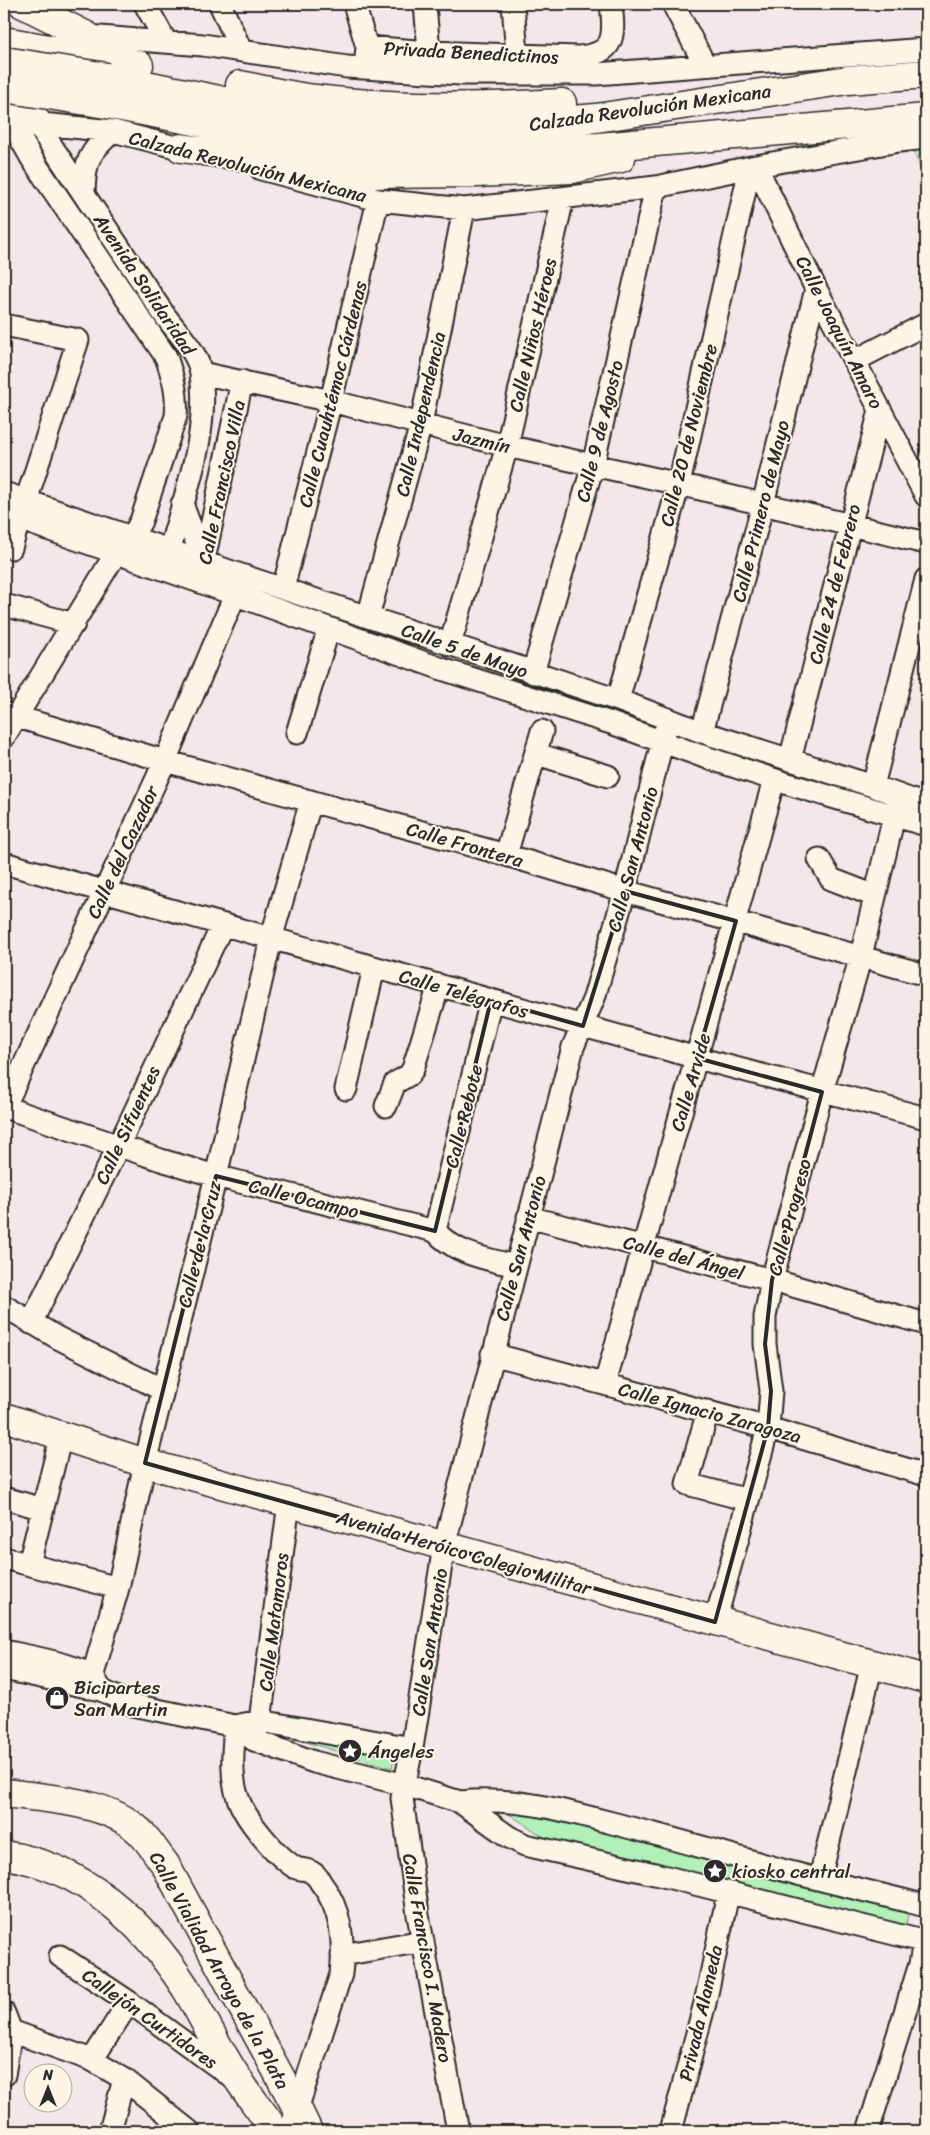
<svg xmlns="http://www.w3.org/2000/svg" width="930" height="2135" font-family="Sriracha,sans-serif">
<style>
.green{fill:#b1f0b7;stroke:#6e8e71}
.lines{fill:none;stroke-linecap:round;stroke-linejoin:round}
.minor-casing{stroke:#2b2b2b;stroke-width:25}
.major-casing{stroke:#2b2b2b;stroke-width:31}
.minor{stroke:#fcf5e5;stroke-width:21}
.major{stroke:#fcf5e5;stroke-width:28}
.major-bridge-casing{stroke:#2b2b2b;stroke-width:31;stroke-linecap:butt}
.major-bridge{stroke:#fcf5e5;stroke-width:28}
.marked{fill:none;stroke:#2b2b2b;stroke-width:4;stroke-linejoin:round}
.labels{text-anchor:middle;stroke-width:4;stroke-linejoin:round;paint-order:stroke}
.street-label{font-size:19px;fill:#2b2b2b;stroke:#fcf5e5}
.poi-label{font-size:19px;fill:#2b2b2b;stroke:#fcf5e5;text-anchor:start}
</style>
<rect width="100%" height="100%" fill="#f4e7ea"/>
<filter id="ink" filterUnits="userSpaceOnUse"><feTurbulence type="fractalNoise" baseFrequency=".02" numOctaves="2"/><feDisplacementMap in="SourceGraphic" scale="10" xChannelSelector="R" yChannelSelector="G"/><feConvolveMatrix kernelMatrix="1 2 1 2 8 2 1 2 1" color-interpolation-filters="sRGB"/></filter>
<g filter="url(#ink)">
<path class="green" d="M 926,146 L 926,184 L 914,150 Z
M 283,1735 L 395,1753 L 392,1768 Z
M 506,1812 L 557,1820 L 909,1910 L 904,1933 L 550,1841 Z"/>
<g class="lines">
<g class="minor-casing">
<path id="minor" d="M 145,4 L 166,42
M 220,4 L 241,50
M 354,4 L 367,47
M 425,4 L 429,52
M 513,4 L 517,55
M 673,4 L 705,65
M 72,36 L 87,36 L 203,45 L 347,67 L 461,74 L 596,74 L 926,49
M 365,68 L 367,47 L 429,52 L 578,57 C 615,54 615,37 611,4
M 21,122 L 113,131 L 195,152
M 37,124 C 79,186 120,248 161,310 C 174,330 198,350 201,374 C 210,438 181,503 166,564
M 756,166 L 816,289 L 926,496
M 261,169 L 378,200 L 464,209 L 656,187 L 756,166 L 899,141 L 926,138
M 84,194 C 85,160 88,154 113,131
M 4,325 L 78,340 L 26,501
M 854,361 L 924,325 L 926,330
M 201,373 L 331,401 L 507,446 L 679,484 L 926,543
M 4,493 L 235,573 L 618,700 L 702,732 L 873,786 L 926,805
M 182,504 L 204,562
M 4,514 L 200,582 L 442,669 L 611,723 L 699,755 L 785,783 L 926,825
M 11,548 L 19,520
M 201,574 L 242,381
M 283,589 L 331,401 L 378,200
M 4,605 L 74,624
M 368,617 L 421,424 L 464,209
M 450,645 L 507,446 L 563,198
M 533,673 L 593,465 L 656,187
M 618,700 L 679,484 L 750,168
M 4,713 L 165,761 L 506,855 L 625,891 L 926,975
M 702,732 L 763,504 L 816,289
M 297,733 L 329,628
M 4,737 L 116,553 L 132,537 L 141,521 L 176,416 C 178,394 173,377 166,357 L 32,159 L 10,120
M 537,754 L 608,776
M 790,760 L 880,410
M 873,786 L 926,579
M 506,855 L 542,731
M 819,859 L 831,879 L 875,896
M 4,863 L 697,1058 L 926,1118
M 346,1089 L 374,968
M 386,1106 L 395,1083 L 409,1075 L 413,1069 L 439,985
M 4,1107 L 161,1160 L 216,1176 L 435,1231 C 457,1255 485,1258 515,1266
M 4,1108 L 165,761 L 235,595
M 528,1217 L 772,1280 L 926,1324
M 435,1231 L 491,1000
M 4,1306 L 58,1338 L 163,1390
M 31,1323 L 119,1145 L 222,926
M 492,1354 L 768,1428 L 926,1475
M 605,1384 L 774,780
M 708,1411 L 687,1484 L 748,1500
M 4,1498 L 43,1509
M 4,1558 L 118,1588
M 29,1564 L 61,1436
M 715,1622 L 768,1428 L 771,1391 L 765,1344 L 765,1317 L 772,1280 L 822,1092 L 861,956 L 894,816
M 4,1651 C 22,1655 82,1665 94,1678 C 96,1680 98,1685 100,1688
M 4,1669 L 101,1690 L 133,1705 L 235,1726 L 260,1721 L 412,1748
M 89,1688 L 118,1588 L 145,1463 L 216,1176 L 271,939 L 311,801
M 235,1726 L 254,1740 L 314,1762 L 405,1785 L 460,1802 L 509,1837 L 525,1845 L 655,1874 L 926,1942
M 235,1726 C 233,1749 230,1776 238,1798 C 245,1819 277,1857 296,1868 C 301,1870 307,1869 311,1872 C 315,1874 319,1879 321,1883 C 341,1908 345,1943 341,1974 L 290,2131
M 256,1733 L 260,1721 L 289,1503
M 460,1802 C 525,1795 585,1817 647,1832 C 693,1844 740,1858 786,1871 C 832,1883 880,1894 926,1906
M 820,1878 L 872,1664
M 342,1955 L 423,1941
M 60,1956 L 129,2002 L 233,2078
M 4,2013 L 11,2031 L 92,2060 L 124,2079 L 189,2131
M 92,2060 L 129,2002
M 4,2075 L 11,2031
M 110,2131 L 124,2079
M 458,2131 L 418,1915 L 402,1798 L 412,1748 L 444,1546 L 573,1047 L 594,998 L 625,891 L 668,719
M 671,2131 L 705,2003 L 728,1894
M 868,2131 L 920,1964 L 924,1942"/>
</g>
<g class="major-casing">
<path id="major" d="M 23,4 L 87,36
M 4,41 L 139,65
M 13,70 L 37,124
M 107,77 L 297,116 L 351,123 L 436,127 L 516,125 L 596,118 L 848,80 L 926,74
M 240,85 C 265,90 290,96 315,99 C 397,109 480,108 562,103
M 106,104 L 309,143 L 341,147 L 426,150 L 599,147 L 926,118
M 4,106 L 10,120
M 181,148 L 373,174 L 476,173 L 572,169 L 621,158
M 4,1417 L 145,1463 L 926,1679
M 4,1793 C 45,1798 108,1801 139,1831 C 149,1840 157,1854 165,1864 L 297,2108 L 308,2131
M 4,1855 C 83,1866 143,1922 185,1987 C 204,2018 219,2052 240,2082 C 251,2099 264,2114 275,2131"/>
</g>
<use href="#minor" class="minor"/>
<use href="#major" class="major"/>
<g class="major-bridge-casing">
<path id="major-bridge" d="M 4,61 L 107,77
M 4,88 L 106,104"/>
</g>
<use href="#major-bridge" class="major-bridge"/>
</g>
</g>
<path class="marked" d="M 625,891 L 736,921 L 697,1058 L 822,1092 L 772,1280 L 765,1344 L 771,1391 L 768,1428 L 715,1622 L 145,1463 L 216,1176 L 435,1231 L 491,1000 L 583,1026 Z"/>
<defs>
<g id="shop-disc" transform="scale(1.25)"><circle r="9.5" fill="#2b2b2b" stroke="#fcf5e5"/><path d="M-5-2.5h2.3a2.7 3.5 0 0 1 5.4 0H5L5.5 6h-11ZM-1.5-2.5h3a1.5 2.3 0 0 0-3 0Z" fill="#fff"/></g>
<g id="sight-disc" transform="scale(1.25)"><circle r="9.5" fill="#2b2b2b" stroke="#fcf5e5"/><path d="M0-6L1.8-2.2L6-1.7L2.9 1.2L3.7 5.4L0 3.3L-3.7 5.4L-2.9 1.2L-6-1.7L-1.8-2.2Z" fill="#fff"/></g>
</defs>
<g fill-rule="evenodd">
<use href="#shop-disc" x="57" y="1698"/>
<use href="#sight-disc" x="350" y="1751"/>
<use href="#sight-disc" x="715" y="1871"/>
</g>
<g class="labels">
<g class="street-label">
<text transform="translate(471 52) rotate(3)" y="7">Privada Benedictinos</text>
<text transform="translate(650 107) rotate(-8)" y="7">Calzada Revolución Mexicana</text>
<text transform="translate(248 166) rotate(14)" y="7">Calzada Revolución Mexicana</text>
<text transform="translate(145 284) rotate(56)" y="7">Avenida Solidaridad</text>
<text transform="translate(840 332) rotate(63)" y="7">Calle Joaquín Amaro</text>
<text transform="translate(532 335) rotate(-77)" y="7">Calle Niños Héroes</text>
<text transform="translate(332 394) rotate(-76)" y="7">Calle Cuauhtémoc Cárdenas</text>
<text transform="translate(420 414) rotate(-77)" y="7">Calle Independencia</text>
<text transform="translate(599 431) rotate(-76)" y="7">Calle 9 de Agosto</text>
<text transform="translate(688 435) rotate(-76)" y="7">Calle 20 de Noviembre</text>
<text transform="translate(482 440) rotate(14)" y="7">Jazmín</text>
<text transform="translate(221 482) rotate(-78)" y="7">Calle Francisco Villa</text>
<text transform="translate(760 511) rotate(-76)" y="7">Calle Primero de Mayo</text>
<text transform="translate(834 584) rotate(-76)" y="7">Calle 24 de Febrero</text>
<text transform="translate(465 650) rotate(19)" y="7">Calle 5 de Mayo</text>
<text transform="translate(465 844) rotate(16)" y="7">Calle Frontera</text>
<text transform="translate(122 852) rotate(-65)" y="7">Calle del Cazador</text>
<text transform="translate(632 859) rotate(-75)" y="7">Calle San Antonio</text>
<text transform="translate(464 993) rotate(16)" y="7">Calle Telégrafos</text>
<text transform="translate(690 1082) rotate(-74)" y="7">Calle Arvide</text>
<text transform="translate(463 1116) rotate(-76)" y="7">Calle Rebote</text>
<text transform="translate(127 1125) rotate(-65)" y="7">Calle Sifuentes</text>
<text transform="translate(304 1198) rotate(14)" y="7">Calle Ocampo</text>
<text transform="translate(789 1217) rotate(-75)" y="7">Calle Progreso</text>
<text transform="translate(199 1244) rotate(-76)" y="7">Calle de la Cruz</text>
<text transform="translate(520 1248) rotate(-75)" y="7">Calle San Antonio</text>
<text transform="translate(684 1257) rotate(15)" y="7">Calle del Ángel</text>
<text transform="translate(710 1412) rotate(15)" y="7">Calle Ignacio Zaragoza</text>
<text transform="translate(464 1552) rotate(16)" y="7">Avenida Heróico Colegio Militar</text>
<text transform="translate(273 1622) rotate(-83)" y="7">Calle Matamoros</text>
<text transform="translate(429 1642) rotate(-81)" y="7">Calle San Antonio</text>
<text transform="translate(428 1958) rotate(80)" y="7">Calle Francisco I. Madero</text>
<text transform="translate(220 1970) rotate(61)" y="7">Calle Vialidad Arroyo de la Plata</text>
<text transform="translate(700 2013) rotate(-77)" y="7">Privada Alameda</text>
<text transform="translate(150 2018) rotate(35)" y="7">Callejón Curtidores</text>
</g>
<g class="poi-label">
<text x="74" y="1694">Bicipartes<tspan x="74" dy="22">San Martin</tspan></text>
<text x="368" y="1758">Ángeles</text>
<text x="732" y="1878">kiosko central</text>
</g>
</g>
<rect width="930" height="2135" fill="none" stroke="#fcf5e5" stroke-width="20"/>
<rect x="10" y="10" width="910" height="2115" fill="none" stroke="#2b2b2b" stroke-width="2" filter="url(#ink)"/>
<g transform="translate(48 2088)"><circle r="24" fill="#fcf5e5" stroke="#a8a49b"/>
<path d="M0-4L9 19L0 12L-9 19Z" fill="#2b2b2b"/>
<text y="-8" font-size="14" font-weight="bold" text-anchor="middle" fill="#2b2b2b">N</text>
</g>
</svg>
